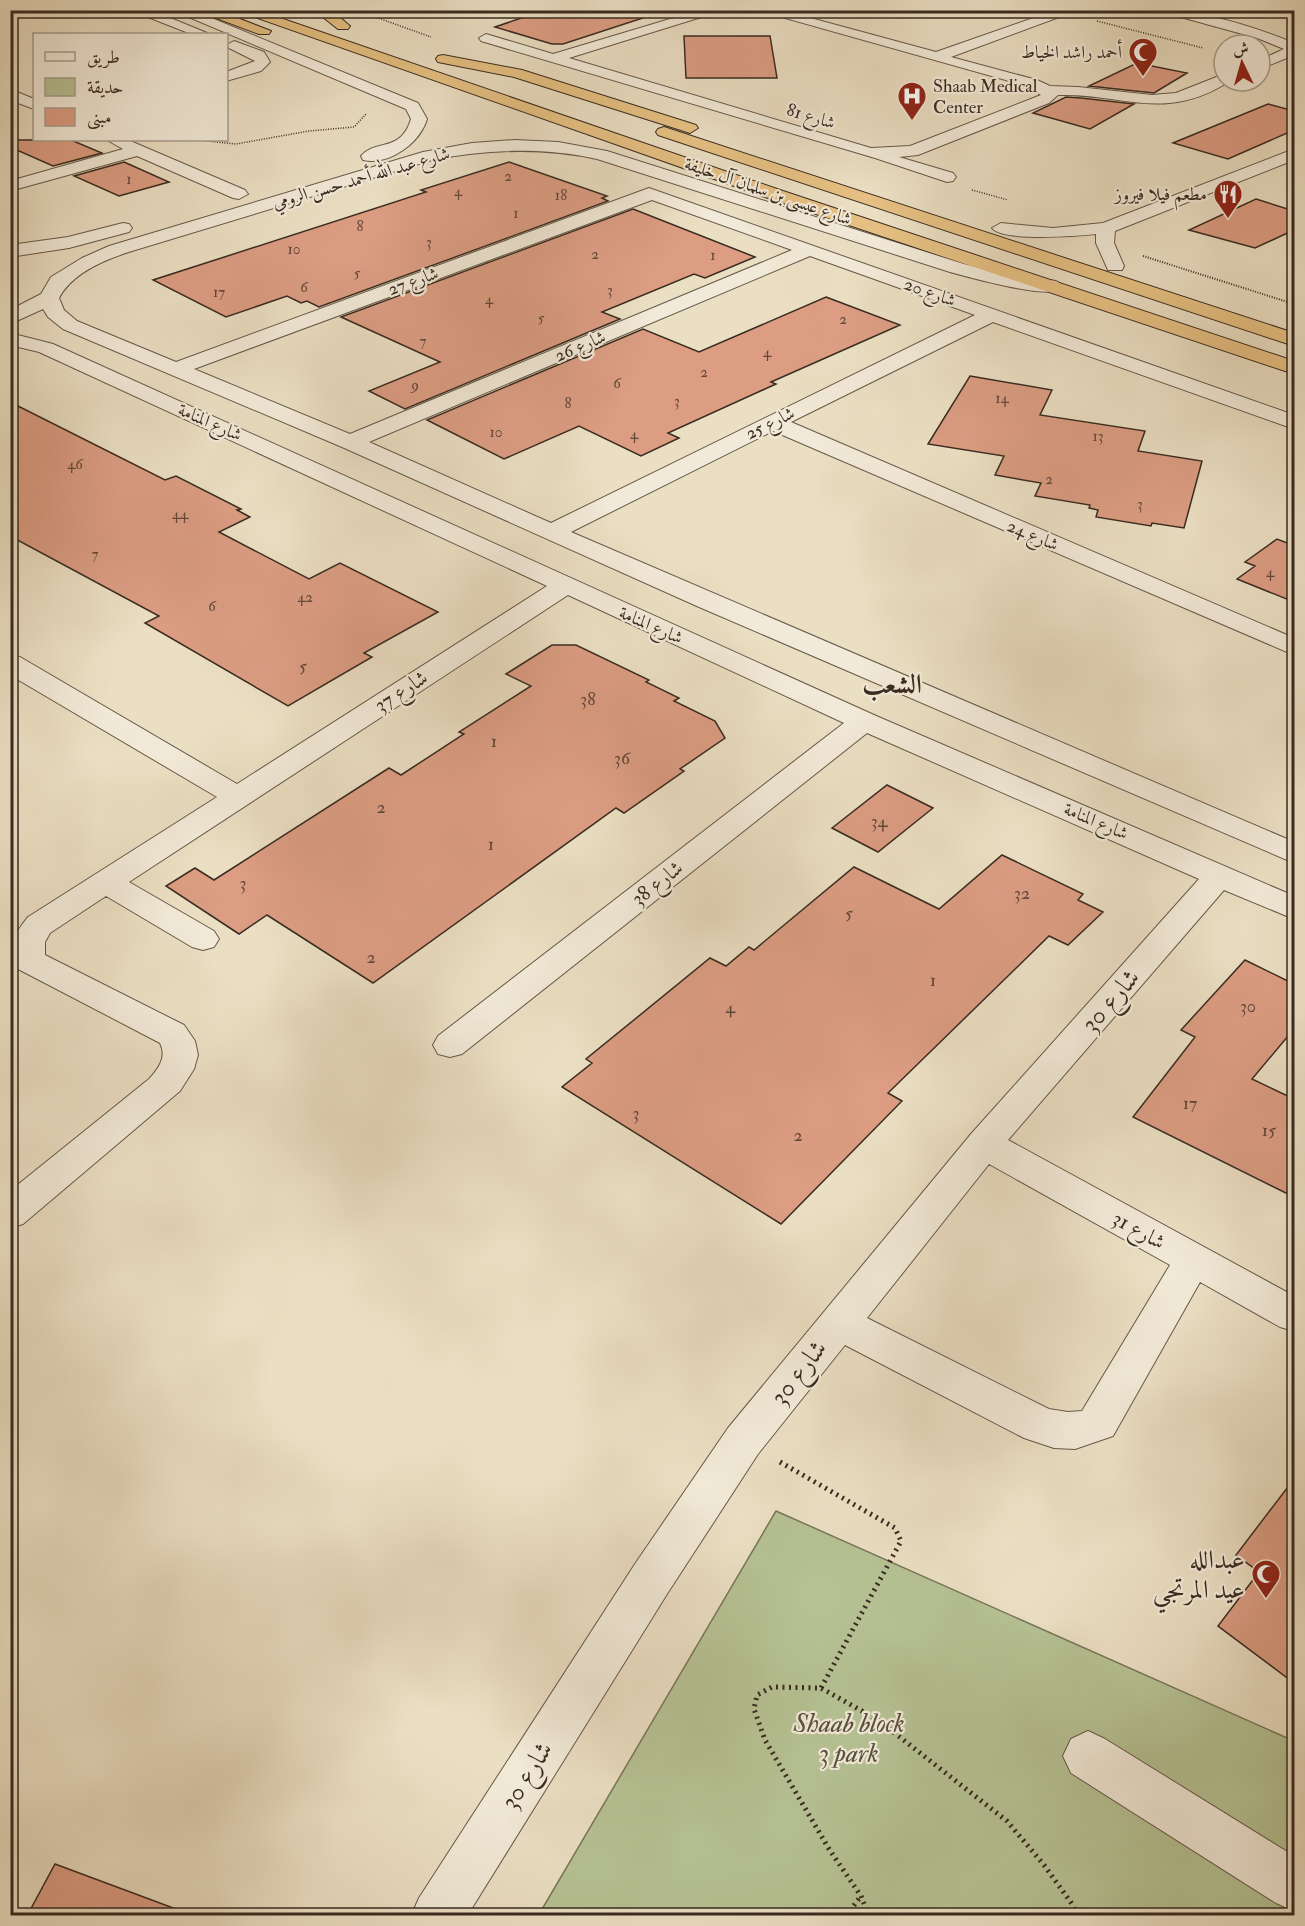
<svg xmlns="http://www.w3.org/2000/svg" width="1305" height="1926" font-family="'IM FELL Double Pica',Amiri,serif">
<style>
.green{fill:#b6c294;stroke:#78765a;stroke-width:1.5}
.building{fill:#dc9d83;stroke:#392b21;stroke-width:1.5}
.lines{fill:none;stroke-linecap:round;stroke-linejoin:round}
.minor-casing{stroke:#66584a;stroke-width:2}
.highway-casing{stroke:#392b21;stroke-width:2}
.path-far2{stroke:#392b21;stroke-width:1.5;stroke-dasharray:1 1.5;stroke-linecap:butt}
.path-far1{stroke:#392b21;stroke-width:2;stroke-dasharray:1 1.5;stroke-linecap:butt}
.path{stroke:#392b21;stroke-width:5;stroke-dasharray:2 4.5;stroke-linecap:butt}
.minor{fill:#f2ead8;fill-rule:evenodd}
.highway{fill:#e6c082;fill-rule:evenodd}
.labels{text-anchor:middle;stroke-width:4.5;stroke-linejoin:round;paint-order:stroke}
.far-number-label{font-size:15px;fill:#62483a}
.far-poi-label{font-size:18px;fill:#392b21;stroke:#f2ead8;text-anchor:end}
.far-street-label{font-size:18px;fill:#392b21;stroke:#f2ead8}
.number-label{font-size:18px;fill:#62483a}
.street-label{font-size:21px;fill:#392b21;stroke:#f2ead8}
.near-street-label{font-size:26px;fill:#392b21;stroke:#f2ead8}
.near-poi-label{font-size:26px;fill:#392b21;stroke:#f2ead8;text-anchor:end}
.near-park-label{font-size:26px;font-style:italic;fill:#58513e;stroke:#f2ead8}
.district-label{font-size:27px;font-weight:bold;fill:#392b21;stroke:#f2ead8}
</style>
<rect width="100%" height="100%" fill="#ebdfc3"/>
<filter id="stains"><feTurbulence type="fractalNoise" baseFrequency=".00333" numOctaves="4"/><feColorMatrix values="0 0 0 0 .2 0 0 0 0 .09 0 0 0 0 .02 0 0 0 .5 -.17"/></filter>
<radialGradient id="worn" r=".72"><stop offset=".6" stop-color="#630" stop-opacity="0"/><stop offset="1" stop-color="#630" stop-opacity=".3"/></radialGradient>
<path class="green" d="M 776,1511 L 1294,1741 L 1294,1915 L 538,1916 Z"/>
<path class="building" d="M 545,10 L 645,10 L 646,17 L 563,44 L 552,44 L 495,27 Z
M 684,36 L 770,36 L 777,78 L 686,78 Z
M 1137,63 L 1187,73 L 1154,93 L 1089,86 Z
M 1066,97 L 1081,98 L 1134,104 L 1090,129 L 1033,113 Z
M 1268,104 L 1294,111 L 1294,130 L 1228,159 L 1173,143 Z
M 10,140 L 71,140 L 102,153 L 53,166 L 10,147 Z
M 124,162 L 169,182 L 119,196 L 74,176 Z
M 509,162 L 607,196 L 602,198 L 608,201 L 319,307 L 307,301 L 301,303 L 287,296 L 226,317 L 153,280 L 426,192 L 421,190 Z
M 1256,199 L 1294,211 L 1294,230 L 1255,248 L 1189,230 Z
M 633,209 L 755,257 L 705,278 L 694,274 L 602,312 L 620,319 L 405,409 L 369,391 L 440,362 L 341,317 Z
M 826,297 L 900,325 L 771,382 L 776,384 L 668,433 L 679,438 L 641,456 L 579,426 L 504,459 L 427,420 L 643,329 L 699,352 Z
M 970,376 L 1052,390 L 1040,415 L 1145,431 L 1138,451 L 1202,461 L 1184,528 L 1152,523 L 1151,526 L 1096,517 L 1098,510 L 1089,508 L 1090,505 L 1035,496 L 1041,483 L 995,475 L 1004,456 L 928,444 Z
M 10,402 L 165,480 L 176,476 L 241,509 L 237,510 L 250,517 L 219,532 L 309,579 L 340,563 L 438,612 L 364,653 L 372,657 L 288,706 L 145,623 L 159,616 L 10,536 Z
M 1294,537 L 1294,602 L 1237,579 L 1255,566 L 1245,562 L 1277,539 L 1287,543 Z
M 552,645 L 576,645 L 649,680 L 646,682 L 679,698 L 674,701 L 715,721 L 725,738 L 680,769 L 684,771 L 624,813 L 616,808 L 373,983 L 267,915 L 239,934 L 166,886 L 195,868 L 214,880 L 389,768 L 401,775 L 464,734 L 459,732 L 531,686 L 506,674 Z
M 887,785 L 933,808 L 878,852 L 832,828 Z
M 1002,855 L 1083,894 L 1078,900 L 1103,912 L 1068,945 L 1049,936 L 888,1093 L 902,1101 L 781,1224 L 562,1087 L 592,1063 L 586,1059 L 710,958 L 726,966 L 749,947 L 754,950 L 854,867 L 939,909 Z
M 1245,960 L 1294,984 L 1294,1029 L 1252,1079 L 1294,1099 L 1294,1197 L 1133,1117 L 1195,1037 L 1181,1030 Z
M 1294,1479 L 1294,1683 L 1218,1626 L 1259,1572 L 1236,1555 Z
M 55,1864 L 184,1912 L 183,1916 L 27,1916 Z"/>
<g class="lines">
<g class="minor-casing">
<path id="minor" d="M 130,10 L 151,10 L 207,33 L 191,34 Z
M 172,10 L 192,10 L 418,103 L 427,119 C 420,143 389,166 363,160 L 361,156 C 375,139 401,153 411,119 L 406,109 Z
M 700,10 L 724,10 L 569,58 L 871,148 L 910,146 L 1041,95 L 1027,86 L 757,10 L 781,10 L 936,52 L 1056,10 L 1078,10 L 951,57 L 1037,80 L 1050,86 L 1078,87 L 1152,95 L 1176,93 L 1224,74 L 1224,81 L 1230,81 C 1165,123 1123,93 1058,95 L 1049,103 L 918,155 L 899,157 L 953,173 L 956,177 L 953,181 L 947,182 L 875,158 L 481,41 L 479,38 L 486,34 L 553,54 Z
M 1155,10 C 1202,10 1252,26 1294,43 L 1294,55 L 1260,69 L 1260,60 L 1284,49 L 1257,38 Z
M 234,41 L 264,52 L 270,62 L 261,71 L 226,81 L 226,72 L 255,61 L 229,48 L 227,45 Z
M 10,89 L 34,99 L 34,109 L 10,100 Z
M 107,140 L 128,140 L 245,190 L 248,194 L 239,199 L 233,198 L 137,156 L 10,191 L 10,181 L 123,149 Z
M 515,140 L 558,142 L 607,151 L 964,264 L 1004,274 L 1056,281 L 1066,287 C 1055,302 969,277 950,272 L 597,159 C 542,147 488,149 432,160 L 132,251 C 106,259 72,273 59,298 L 64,310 L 77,321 L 176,362 L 649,188 L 1294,415 L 1294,429 L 993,322 L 791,422 L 1294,638 L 1294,655 L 773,431 L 571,532 L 1294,842 L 1294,863 L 699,607 L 342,447 L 63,329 L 48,317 L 43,309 L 10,324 L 10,310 L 41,294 L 51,277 L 82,258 L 109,246 L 423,152 L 472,143 ZM 652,200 L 792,250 L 350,434 L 194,369 ZM 810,256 L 975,315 L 551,523 L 369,442 Z
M 1294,149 L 1294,160 L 1115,231 L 1114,243 L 1124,266 L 1122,270 L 1108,270 L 1096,243 L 1096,234 C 1078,236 1002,242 992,228 L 1001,223 L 1053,228 L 1103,223 Z
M 123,223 L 129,224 L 132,228 L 129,232 L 69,248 L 10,257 L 10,245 L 68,237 Z
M 10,333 L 53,344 L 874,715 L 1294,896 L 1294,919 L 1224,890 L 1008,1140 L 1294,1296 L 1294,1331 L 1280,1327 L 1200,1282 L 1113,1436 L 1075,1449 L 1054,1448 L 1024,1438 L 845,1345 L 758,1454 L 667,1594 L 467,1916 L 411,1916 L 419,1898 L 635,1564 L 728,1428 L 971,1134 L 1199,879 L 867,733 L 462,1054 L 450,1057 L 438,1054 L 433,1045 L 438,1036 L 844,723 L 568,595 L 129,882 L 214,931 L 219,939 L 214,947 L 203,950 L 192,947 L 106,896 L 50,933 L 45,942 L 45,955 L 184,1025 L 195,1041 L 198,1055 L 194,1069 L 180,1091 L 23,1224 L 10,1228 L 10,1191 L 149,1079 C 159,1068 167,1057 160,1043 L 18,969 C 6,949 14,934 28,917 L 217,797 L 10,675 L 10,655 L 20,657 L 237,784 L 547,586 L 39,352 L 10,345 ZM 989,1164 L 1170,1265 L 1082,1411 L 1068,1412 L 1049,1409 L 867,1318 Z
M 1088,1731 L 1105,1739 L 1294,1856 L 1294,1911 L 1276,1903 L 1071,1773 L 1063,1756 L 1071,1739 Z"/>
</g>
<g class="highway-casing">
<path id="highway" d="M 195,10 L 217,10 L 271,31 L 269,34 L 259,34 Z
M 235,10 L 257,10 L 780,190 L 1294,361 L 1294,374 L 768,198 Z
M 314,10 L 331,10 L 350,26 L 348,29 L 338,29 Z
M 443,55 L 522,70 L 696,125 L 698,128 L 690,133 L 684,131 L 514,77 L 438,62 L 436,59 L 438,56 Z
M 664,127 L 1294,333 L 1294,346 L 658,135 L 656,132 L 658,129 Z"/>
</g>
<path class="path-far2" d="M 367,14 L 431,37
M 1097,21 L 1203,48
M 197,140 L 236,144 L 309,131 L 354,127 L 366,114
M 972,190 L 1008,200"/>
<path class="path-far1" d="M 1143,256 L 1294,304"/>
<path class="path" d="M 780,1462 L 895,1528 L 901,1541 L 821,1688
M 846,1916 L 861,1896
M 869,1916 L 861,1896 L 829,1849 L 765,1740 L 754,1709 L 757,1695 L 772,1687 L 821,1688 L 878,1720 L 1007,1821 L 1044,1865 L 1072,1904 L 1077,1916"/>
<use href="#minor" class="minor"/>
<use href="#highway" class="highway"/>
</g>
<defs>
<g id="mosque-pin" transform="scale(1.5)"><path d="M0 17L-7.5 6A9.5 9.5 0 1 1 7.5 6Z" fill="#8f2418" stroke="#f2ead8"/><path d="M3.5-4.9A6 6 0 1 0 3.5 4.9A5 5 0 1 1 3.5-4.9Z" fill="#fff"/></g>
<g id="hospital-pin" transform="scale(1.5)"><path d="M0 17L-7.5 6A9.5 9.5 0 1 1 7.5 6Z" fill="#8f2418" stroke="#f2ead8"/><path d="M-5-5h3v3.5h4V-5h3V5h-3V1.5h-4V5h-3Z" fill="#fff"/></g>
<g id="restaurant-pin" transform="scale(1.5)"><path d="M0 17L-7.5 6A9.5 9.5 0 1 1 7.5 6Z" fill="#8f2418" stroke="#f2ead8"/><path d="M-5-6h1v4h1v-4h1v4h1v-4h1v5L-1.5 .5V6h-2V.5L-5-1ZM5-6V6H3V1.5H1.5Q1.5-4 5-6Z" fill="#fff"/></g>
</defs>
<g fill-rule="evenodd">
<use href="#mosque-pin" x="1143" y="52"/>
<use href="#hospital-pin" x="912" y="96"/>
<use href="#restaurant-pin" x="1228" y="194"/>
<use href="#mosque-pin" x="1266" y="1574"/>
</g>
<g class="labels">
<g class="far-number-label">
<text x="508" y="181">2</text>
<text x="129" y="184">1</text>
<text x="458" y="196">4</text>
<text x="561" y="200">18</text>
<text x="516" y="218">1</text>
<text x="360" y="231">8</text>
<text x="429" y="247">3</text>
<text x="294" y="254">10</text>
<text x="595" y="259">2</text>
<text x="713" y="260">1</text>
<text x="357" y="278">5</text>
<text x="304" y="292">6</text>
<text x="610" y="295">3</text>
<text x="219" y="297">17</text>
<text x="489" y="304">4</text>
<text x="541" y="323">5</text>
<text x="843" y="324">2</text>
<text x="423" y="346">7</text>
<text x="767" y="357">4</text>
<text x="704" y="377">2</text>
<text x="617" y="388">6</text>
<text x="415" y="390">9</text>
<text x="1002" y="403">14</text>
<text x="677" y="406">3</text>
<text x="568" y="408">8</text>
<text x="496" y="437">10</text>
<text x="634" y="439">4</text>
<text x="1098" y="441">13</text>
<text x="75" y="469">46</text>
<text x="1049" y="484">2</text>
<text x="1140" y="509">3</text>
<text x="180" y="519">44</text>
<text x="95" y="559">7</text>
<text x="1270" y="577">4</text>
<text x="305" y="602">42</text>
<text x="212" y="611">6</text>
</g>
<g class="far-poi-label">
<text x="1122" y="58">أحمد راشد الخياط</text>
<text x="933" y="92" text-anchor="start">Shaab Medical<tspan x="933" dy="21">Center</tspan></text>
<text x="1207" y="200">مطعم فيلا فيروز</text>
</g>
<g class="far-street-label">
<text transform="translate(811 116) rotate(17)" y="6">شارع 81</text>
<text transform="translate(361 178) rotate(-16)" y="6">شارع عبد الله أحمد حسن الرومي</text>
<text transform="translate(768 191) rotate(19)" y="6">شارع عيسى بن سلمان آل خليفة</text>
<text transform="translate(413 281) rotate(-20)" y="6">شارع 27</text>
<text transform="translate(930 292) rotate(20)" y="6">شارع 20</text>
<text transform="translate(580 346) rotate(-23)" y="6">شارع 26</text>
<text transform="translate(210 422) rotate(24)" y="6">شارع المنامة</text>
<text transform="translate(770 423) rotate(-26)" y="6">شارع 25</text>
<text transform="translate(1033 535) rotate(23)" y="6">شارع 24</text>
<text transform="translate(651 625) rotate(24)" y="6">شارع المنامة</text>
<text transform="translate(1096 821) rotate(23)" y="6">شارع المنامة</text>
</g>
<g class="number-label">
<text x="303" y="672">5</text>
<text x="588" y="705">38</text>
<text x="494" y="747">1</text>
<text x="622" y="764">36</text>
<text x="381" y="813">2</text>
<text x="879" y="827">34</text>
<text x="491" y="850">1</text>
<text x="243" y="889">3</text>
<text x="1022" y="899">32</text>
<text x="849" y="919">5</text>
<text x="371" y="963">2</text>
<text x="933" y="986">1</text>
<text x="1248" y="1012">30</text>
<text x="730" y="1013">4</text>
<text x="1190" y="1109">17</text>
<text x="636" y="1119">3</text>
<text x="1269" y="1136">15</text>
<text x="798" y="1141">2</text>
</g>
<g class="street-label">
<text transform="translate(401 691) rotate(-33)" y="7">شارع 37</text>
<text transform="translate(657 883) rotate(-38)" y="7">شارع 38</text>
<text transform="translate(1139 1230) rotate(29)" y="7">شارع 31</text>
</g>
<g class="near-street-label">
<text transform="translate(1110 1000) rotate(-49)" y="9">شارع 30</text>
<text transform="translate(798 1372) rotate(-52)" y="9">شارع 30</text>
<text transform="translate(526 1775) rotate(-58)" y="9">شارع 30</text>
</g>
<g class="near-poi-label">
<text x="1245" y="1568">عبدالله<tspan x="1245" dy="30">عيد المرتجي</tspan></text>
</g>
<g class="near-park-label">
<text x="849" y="1732">Shaab block<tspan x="849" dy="30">3 park</tspan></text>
</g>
<g class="district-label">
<text x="892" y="693">الشعب</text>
</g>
</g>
<rect width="1305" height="1926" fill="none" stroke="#ebdfc3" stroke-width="36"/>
<rect x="12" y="12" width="1281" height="1902" fill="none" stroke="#392b21" stroke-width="3"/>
<rect x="18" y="18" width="1269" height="1890" fill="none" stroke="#392b21" stroke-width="1.5"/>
<rect x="33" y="33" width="195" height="108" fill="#f2ead8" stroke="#a89e8f" stroke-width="1.5"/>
<rect x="45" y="52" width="30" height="9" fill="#f2ead8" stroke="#a89e8f" stroke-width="1.5"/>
<text x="87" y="63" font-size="18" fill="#392b21">طريق</text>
<rect x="45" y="78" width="30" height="18" fill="#b6c294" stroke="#a89e8f" stroke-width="1.5"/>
<text x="87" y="93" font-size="18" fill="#392b21">حديقة</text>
<rect x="45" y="108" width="30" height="18" fill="#dc9d83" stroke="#a89e8f" stroke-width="1.5"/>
<text x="87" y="123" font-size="18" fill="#392b21">مبنى</text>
<g transform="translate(1242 63) rotate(355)"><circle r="28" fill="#f2ead8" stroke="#a89e8f" stroke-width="1.5"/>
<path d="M0-4.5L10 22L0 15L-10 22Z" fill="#8f2418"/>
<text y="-9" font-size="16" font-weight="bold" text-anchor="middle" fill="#392b21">ش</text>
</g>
<rect width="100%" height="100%" filter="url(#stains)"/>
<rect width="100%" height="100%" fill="url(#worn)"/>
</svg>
